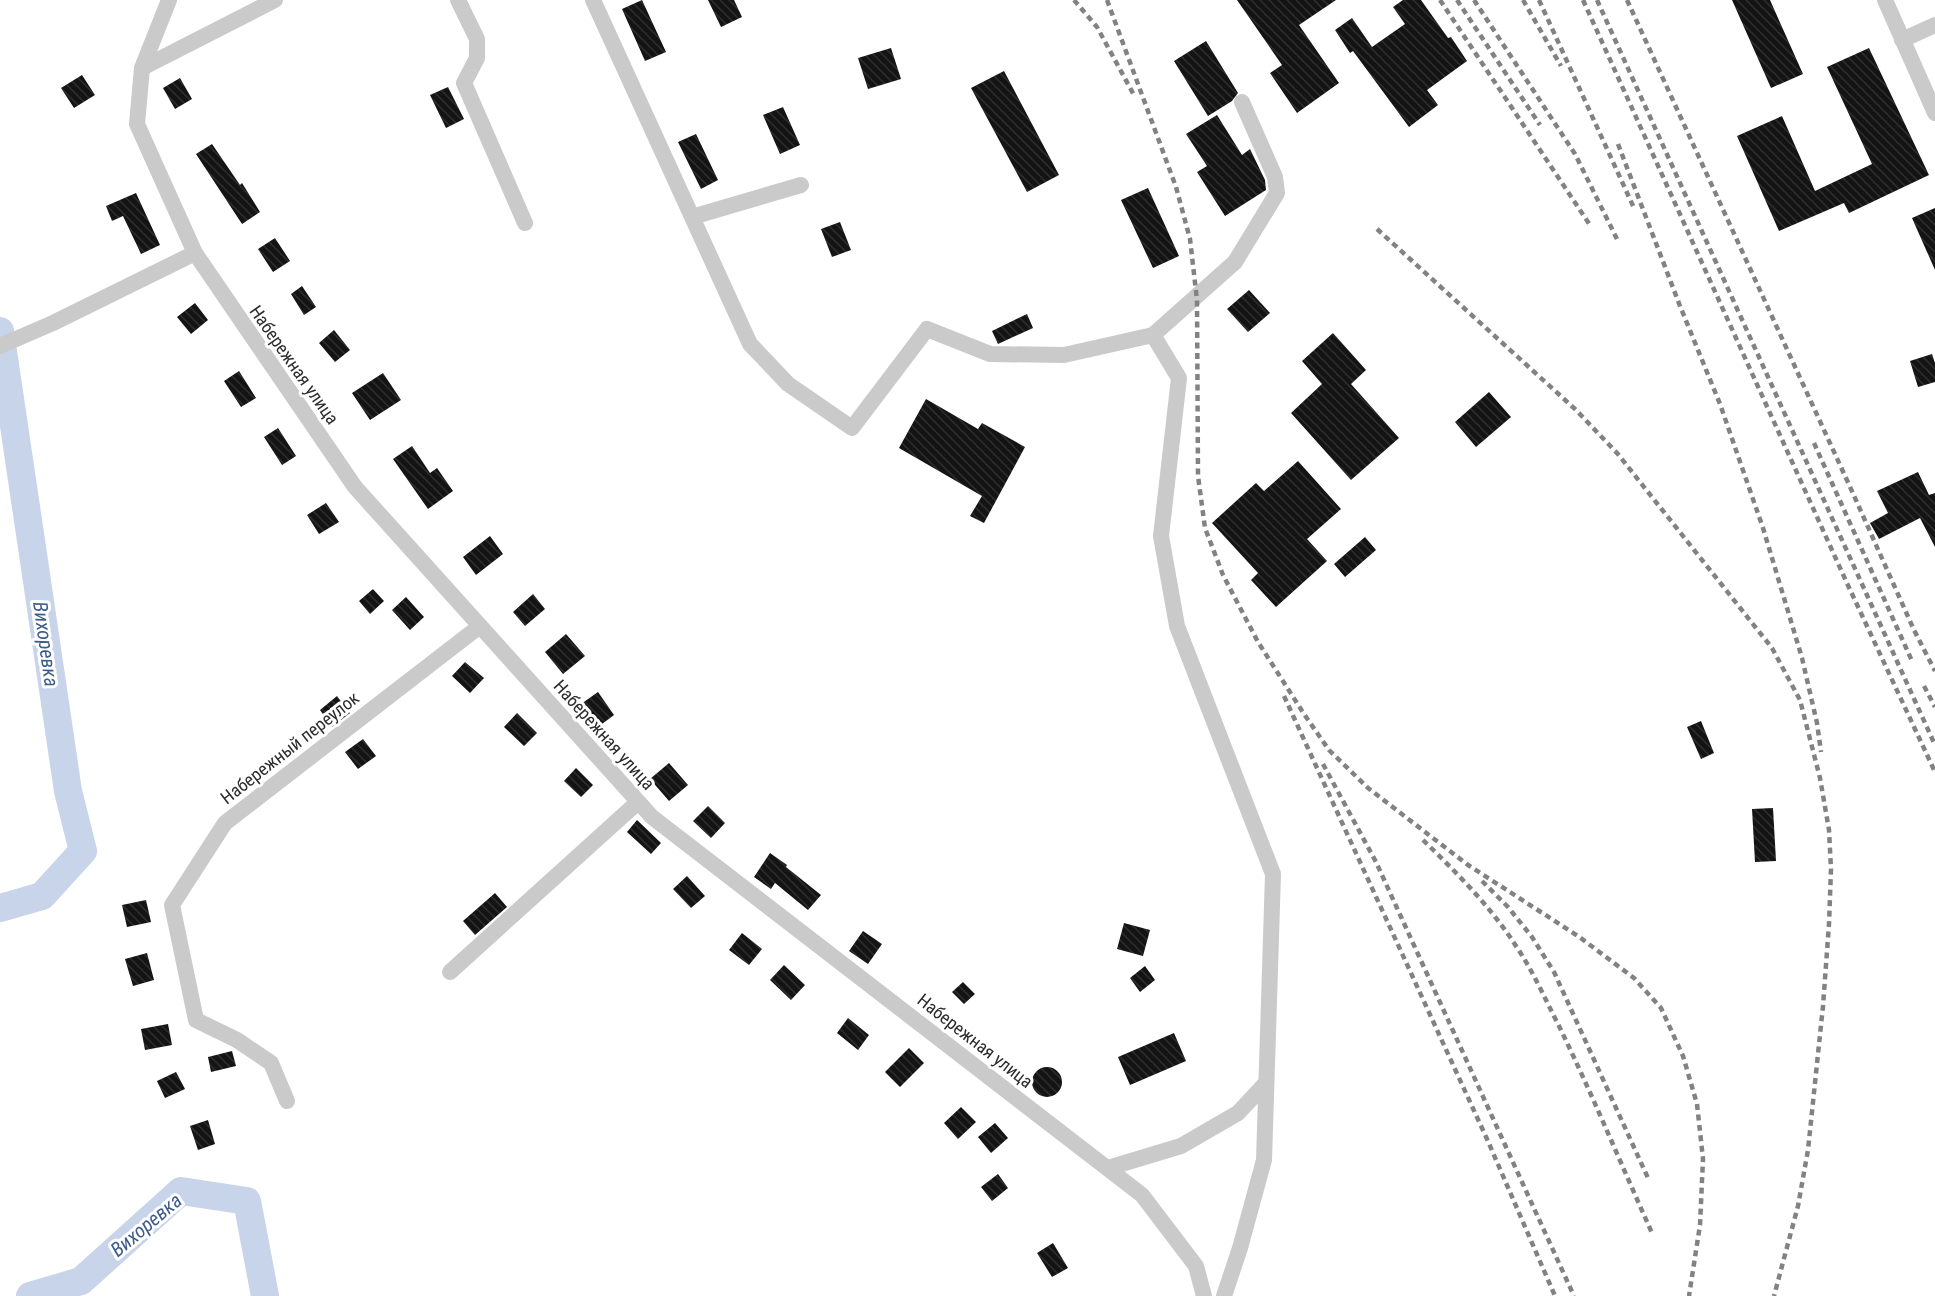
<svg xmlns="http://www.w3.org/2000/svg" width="1935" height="1296" font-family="'Roboto Condensed',sans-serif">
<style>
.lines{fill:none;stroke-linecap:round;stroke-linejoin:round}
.river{stroke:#c7d4e9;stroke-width:28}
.building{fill:url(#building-back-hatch)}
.minor{stroke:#cacaca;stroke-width:16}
.rail{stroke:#828282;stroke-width:4.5;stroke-dasharray:6 4.5;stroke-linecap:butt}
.labels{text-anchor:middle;stroke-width:6;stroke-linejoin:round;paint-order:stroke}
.street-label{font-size:18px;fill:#2d2d2d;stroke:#fff}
.water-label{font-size:20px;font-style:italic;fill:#3e5c8b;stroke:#fff}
</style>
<defs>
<pattern id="building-back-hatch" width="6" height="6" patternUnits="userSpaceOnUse" patternTransform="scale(1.5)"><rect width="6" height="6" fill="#141414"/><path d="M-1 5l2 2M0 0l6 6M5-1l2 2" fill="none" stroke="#2e2e2e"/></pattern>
</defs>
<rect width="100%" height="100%" fill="#fff"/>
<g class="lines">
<path class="river" d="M 0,331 L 68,791 L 83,851 L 42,896 L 0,908
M 30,1296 L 81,1281 L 181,1191 L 247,1201 L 265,1296"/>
</g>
<path class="building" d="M 642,0 L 666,52 L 645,61 L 622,9 Z
M 708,0 L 734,0 L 742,17 L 721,27 Z
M 1237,0 L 1336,0 L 1299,25 L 1339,83 L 1297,113 L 1270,73 L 1282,65 Z
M 1403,0 L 1421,0 L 1448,38 L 1451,37 L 1467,61 L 1427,90 L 1438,105 L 1409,127 L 1353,51 L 1350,53 L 1335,30 L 1352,18 L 1372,47 L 1405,24 L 1393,7 Z
M 1732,0 L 1770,0 L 1803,74 L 1771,88 Z
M 1206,41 L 1238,93 L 1232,101 L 1208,116 L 1174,61 Z
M 891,48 L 901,79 L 868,89 L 858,58 Z
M 1869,48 L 1929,175 L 1849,213 L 1844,203 L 1779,231 L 1737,136 L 1782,116 L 1815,191 L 1872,164 L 1827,67 Z
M 1004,71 L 1059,175 L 1027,192 L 971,88 Z
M 82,75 L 95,95 L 74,108 L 61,88 Z
M 180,78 L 192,99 L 175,109 L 163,88 Z
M 448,87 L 464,119 L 446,128 L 430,95 Z
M 783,107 L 800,145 L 780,154 L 763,115 Z
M 1217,115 L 1242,155 L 1250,149 L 1265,180 L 1266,190 L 1225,216 L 1197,172 L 1207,166 L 1186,134 Z
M 696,134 L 718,180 L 701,189 L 678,142 Z
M 212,144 L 240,185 L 242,183 L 260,212 L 242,224 L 196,154 Z
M 1148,188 L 1179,256 L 1153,268 L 1121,200 Z
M 136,193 L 160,245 L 141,254 L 123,216 L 112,221 L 106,206 Z
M 1935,208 L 1935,270 L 1912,218 Z
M 840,222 L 851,250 L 832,257 L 821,229 Z
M 275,238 L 290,261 L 273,272 L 258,249 Z
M 302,286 L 316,307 L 304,315 L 291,294 Z
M 1249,290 L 1270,313 L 1248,332 L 1227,309 Z
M 195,303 L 208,320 L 191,334 L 177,317 Z
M 1027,314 L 1033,328 L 998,344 L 992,331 Z
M 334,330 L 350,350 L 335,362 L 319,343 Z
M 1333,333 L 1366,370 L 1351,384 L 1399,438 L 1351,480 L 1291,413 L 1322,384 L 1302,361 Z
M 1932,354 L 1935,363 L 1935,382 L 1918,387 L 1910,361 Z
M 239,371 L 256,398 L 241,407 L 224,381 Z
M 383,373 L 401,400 L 370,420 L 352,393 Z
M 1489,392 L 1511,417 L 1476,447 L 1455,422 Z
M 926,399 L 978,429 L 982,423 L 1025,447 L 984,523 L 970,516 L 982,496 L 899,448 Z
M 278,428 L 296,456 L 282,465 L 264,437 Z
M 412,446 L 430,473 L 437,468 L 453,491 L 428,509 L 393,459 Z
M 1298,461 L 1341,509 L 1307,539 L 1327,561 L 1276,607 L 1251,580 L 1258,573 L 1212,523 L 1256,483 L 1264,491 Z
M 1918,472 L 1929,495 L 1935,493 L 1935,547 L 1920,518 L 1879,539 L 1870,523 L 1888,513 L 1877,491 Z
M 326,503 L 339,522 L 319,534 L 307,515 Z
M 490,536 L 503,554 L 476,575 L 463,557 Z
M 1365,537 L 1376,550 L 1345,577 L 1334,564 Z
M 373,589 L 384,601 L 370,614 L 359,601 Z
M 533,594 L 545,609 L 525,626 L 513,612 Z
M 406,597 L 424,617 L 410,630 L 392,610 Z
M 566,634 L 585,656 L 563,674 L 545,652 Z
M 465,662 L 484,678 L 470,693 L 452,676 Z
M 598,692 L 614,715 L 598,727 L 581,704 Z
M 337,696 L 350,713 L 332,727 L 320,710 Z
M 517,713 L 537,733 L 524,746 L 504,727 Z
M 1701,721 L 1714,753 L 1701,759 L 1687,727 Z
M 363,739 L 376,756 L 358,769 L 345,752 Z
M 669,763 L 688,785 L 669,801 L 650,779 Z
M 576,768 L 593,785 L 581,797 L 564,781 Z
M 708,806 L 725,823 L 711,838 L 693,821 Z
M 1773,808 L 1776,861 L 1755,862 L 1752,809 Z
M 637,820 L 661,843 L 651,854 L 627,832 Z
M 770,853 L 787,865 L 786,867 L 821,895 L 808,910 L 775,883 L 771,889 L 754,877 Z
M 687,876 L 705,896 L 691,908 L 673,889 Z
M 495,893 L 507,907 L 475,935 L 463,921 Z
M 146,900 L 151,922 L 127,927 L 122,905 Z
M 1124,923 L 1150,930 L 1143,956 L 1117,949 Z
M 863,931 L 882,944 L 868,964 L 849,951 Z
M 742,933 L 762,949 L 749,965 L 729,950 Z
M 147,953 L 154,980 L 133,986 L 125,959 Z
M 784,965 L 805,985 L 791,1000 L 770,980 Z
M 1145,966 L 1155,980 L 1140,992 L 1130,978 Z
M 963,982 L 975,994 L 964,1004 L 952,992 Z
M 848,1018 L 869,1035 L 858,1050 L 837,1033 Z
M 168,1024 L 172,1045 L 145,1050 L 141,1029 Z
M 1174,1033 L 1186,1061 L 1130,1085 L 1118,1057 Z
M 909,1048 L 924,1063 L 900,1087 L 885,1072 Z
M 232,1051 L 236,1066 L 211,1072 L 208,1057 Z
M1032 1082a15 15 0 1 1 30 0a15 15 0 1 1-30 0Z
M 176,1072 L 185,1089 L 165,1098 L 157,1081 Z
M 961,1107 L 976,1122 L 958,1139 L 944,1123 Z
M 208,1120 L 215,1144 L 198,1150 L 190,1126 Z
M 995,1123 L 1008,1138 L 991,1153 L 978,1137 Z
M 998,1174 L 1008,1188 L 992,1201 L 981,1187 Z
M 1053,1243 L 1068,1268 L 1052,1277 L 1037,1253 Z"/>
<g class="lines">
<path class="minor" d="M 169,0 L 142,68 L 137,124 L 195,253 L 355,487 L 652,817 L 1142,1195 L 1196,1266 L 1204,1296
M 458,0 L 477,39 L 477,58 L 464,83 L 525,223
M 593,0 L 750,344 L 788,384 L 852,428 L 927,329 L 990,354 L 1064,355 L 1153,335 L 1179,378 L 1161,536 L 1177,626 L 1273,874 L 1264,1160 L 1240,1248 L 1224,1296
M 1885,0 L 1935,113
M 1902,40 L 1935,25
M 142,68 L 275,0
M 692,217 L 801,185
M 1153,335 L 1235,262 L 1277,193 L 1275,177 L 1242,102
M 0,346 L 53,323 L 195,253
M 450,972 L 638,802
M 287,1101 L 271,1063 L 237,1040 L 196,1020 L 172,905 L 225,823 L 480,626
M 1108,1168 L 1181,1146 L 1238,1113 L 1265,1084"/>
<path class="rail" d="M 1074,0 L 1097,27 L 1135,97
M 1107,0 L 1176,187 L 1190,239 L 1197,300 L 1198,476 L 1205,528 L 1223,575 L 1258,642 L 1304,714 L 1329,750 L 1368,788 L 1468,865 L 1578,936 L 1634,978 L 1661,1008 L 1683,1056 L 1697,1104 L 1703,1159 L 1700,1225 L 1689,1296
M 1440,0 L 1590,225
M 1457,0 L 1540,125
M 1474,0 L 1575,154 L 1617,239
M 1523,0 L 1561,66
M 1539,0 L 1634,208
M 1583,0 L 1846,581 L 1935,772
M 1597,0 L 1935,745
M 1627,0 L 1851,489 L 1914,630 L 1935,671
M 1618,144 L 1680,306 L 1720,404 L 1763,528 L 1802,658 L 1817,723 L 1821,752
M 1377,229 L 1575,409 L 1617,453 L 1772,648 L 1800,700 L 1820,778 L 1829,830 L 1831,869 L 1829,924 L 1823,1006 L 1808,1150 L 1798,1206 L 1774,1296
M 1814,443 L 1912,661
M 1924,686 L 1935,707
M 1284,696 L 1487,1139 L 1555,1296
M 1323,764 L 1376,862 L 1574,1296
M 1423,840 C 1456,872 1491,907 1516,946 C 1533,971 1545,999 1559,1026 C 1592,1094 1621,1164 1652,1233
M 1482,881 L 1508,907 L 1532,937 L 1554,972 L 1648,1178"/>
</g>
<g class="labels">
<g class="street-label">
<text transform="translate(294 365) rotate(55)" y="6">Набережная улица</text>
<text transform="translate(604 735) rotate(48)" y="6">Набережная улица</text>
<text transform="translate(290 748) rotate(-38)" y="6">Набережный переулок</text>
<text transform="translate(975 1041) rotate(38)" y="6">Набережная улица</text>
</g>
<g class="water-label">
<text transform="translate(46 644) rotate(82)" y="7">Вихоревка</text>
<text transform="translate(146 1225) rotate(-40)" y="7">Вихоревка</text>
</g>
</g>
</svg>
